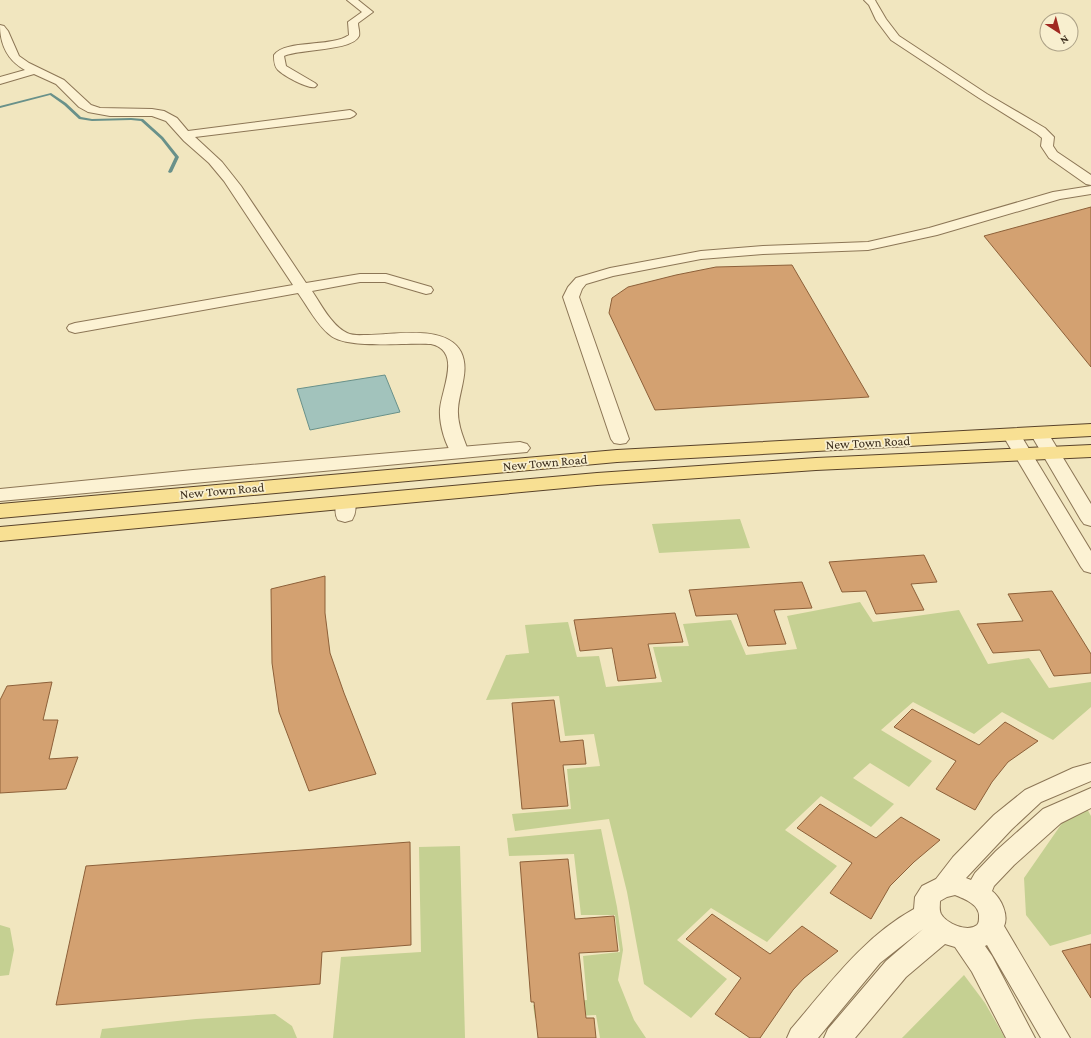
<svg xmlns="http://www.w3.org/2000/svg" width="1091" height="1038" font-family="'Crimson Pro',serif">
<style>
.green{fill:#c5d092}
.water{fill:#a2c3bc;stroke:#69918a}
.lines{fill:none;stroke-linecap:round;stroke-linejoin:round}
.stream{fill:#69918a;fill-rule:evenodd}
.building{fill:#d3a171;stroke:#8d6039}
.minor-casing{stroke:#8c7656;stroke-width:2}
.tertiary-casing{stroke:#8c7656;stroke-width:2}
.primary-casing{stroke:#59432a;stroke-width:2}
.minor{fill:#fcf2d3;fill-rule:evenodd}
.tertiary{fill:#fcf2d3;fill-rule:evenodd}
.primary{fill:#f8e093;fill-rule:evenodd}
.labels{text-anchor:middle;stroke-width:3.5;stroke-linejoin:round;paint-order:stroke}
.street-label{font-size:13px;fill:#3a2c1b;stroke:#f8efcf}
</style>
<rect width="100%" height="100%" fill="#f1e6bf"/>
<path class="green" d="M 740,519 L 750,548 L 659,553 L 652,524 Z
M 860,602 L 873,622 L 959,610 L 988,664 L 1029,658 L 1049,688 L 1091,682 L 1091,707 L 1053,740 L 1002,712 L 974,734 L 913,702 L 881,730 L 932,761 L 909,787 L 870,763 L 853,778 L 894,804 L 871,827 L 821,796 L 785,830 L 837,866 L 767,942 L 711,908 L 677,940 L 727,979 L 691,1018 L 644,984 L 627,892 L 609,819 L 515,831 L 512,814 L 571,809 L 567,769 L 600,766 L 594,734 L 565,736 L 559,696 L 486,700 L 506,655 L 529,653 L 525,625 L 568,622 L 577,657 L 599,656 L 606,687 L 662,682 L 653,647 L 689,646 L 683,624 L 731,620 L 746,655 L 797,649 L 787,616 Z
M 1086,807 L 1091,816 L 1091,934 L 1050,946 L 1026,915 L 1024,878 L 1067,816 Z
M 601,829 L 617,907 L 623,950 L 618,980 L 634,1020 L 646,1038 L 600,1038 L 596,1015 L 535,1018 L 533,1005 L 587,1000 L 583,956 L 620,952 L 615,915 L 581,915 L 574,854 L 509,856 L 507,838 Z
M 460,846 L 465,1038 L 333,1038 L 341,957 L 421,952 L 419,847 Z
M 0,925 L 10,928 L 14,950 L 9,975 L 0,976 Z
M 964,975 L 985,1003 L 1005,1038 L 902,1038 Z
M 275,1014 L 292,1026 L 297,1038 L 100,1038 L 102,1029 L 196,1019 Z"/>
<path class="water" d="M 385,375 L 400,412 L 310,430 L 297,389 Z"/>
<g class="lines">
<path class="stream" d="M 51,93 L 66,103 L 81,117 L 92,119 L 131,118 L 143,119 L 163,137 L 179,157 L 172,172 L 170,173 L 168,172 L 175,157 L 161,139 L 141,121 L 131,120 L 92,121 L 79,119 L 64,105 L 50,95 L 0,108 L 0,106 Z"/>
</g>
<path class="building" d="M 1091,207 L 1091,367 L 984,236 Z
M 792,265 L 869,397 L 655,410 L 609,313 L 612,298 L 628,287 L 676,275 L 716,267 Z
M 924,555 L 937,582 L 911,584 L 924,610 L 876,614 L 866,591 L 842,592 L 829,562 Z
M 325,576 L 325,613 L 330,653 L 344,693 L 376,774 L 309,791 L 279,712 L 272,663 L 271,589 Z
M 802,582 L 812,608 L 774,610 L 786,644 L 748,646 L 737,614 L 696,616 L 689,590 Z
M 1052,591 L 1091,654 L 1091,673 L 1054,676 L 1040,650 L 993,653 L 977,624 L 1023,621 L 1008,594 Z
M 675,613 L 683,642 L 648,644 L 656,678 L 618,681 L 612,648 L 580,651 L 574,620 Z
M 52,682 L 43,720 L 58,720 L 49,759 L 78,757 L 66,789 L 0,793 L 0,700 L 7,686 Z
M 554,700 L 560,742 L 583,740 L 586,764 L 563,765 L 568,806 L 522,809 L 512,703 Z
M 912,709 L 979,745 L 1005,722 L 1038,741 L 1008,762 L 992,782 L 975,810 L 936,789 L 956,761 L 894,727 Z
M 820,804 L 876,838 L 901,817 L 940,840 L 914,862 L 890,886 L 871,919 L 830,893 L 852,863 L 797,828 Z
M 410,842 L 411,945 L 322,952 L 320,984 L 56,1005 L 86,866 Z
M 568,859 L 575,919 L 614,916 L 618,951 L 579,953 L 586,1018 L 594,1018 L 596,1038 L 538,1038 L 534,1002 L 531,1002 L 520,862 Z
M 712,914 L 770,954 L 802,926 L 838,951 L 804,978 L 793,990 L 760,1038 L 750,1038 L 715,1014 L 741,978 L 686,939 Z
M 1091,944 L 1091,998 L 1062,951 Z"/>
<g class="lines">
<g class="minor-casing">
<path id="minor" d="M 347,0 L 358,0 L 373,12 L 358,23 C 358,27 360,32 359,36 C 353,51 299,49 284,56 L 286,66 L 315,83 L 317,85 L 315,87 C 308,89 284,76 278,70 C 274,66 274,60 274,55 C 286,39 330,48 349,35 L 348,22 L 362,12 Z
M 864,0 L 875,0 L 876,2 L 886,19 L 899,36 L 987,94 L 1045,128 L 1054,137 L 1053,146 L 1057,152 L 1091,175 L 1091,185 L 1086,184 L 1049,158 L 1041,146 L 1042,138 L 1037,134 L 979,98 L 891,40 L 876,20 L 869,5 Z
M 0,25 L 4,26 L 8,31 L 19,56 L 29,63 L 64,80 L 91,105 L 100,108 L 152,109 L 164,111 L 177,118 L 188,131 L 350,110 L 354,112 L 356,114 L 354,116 L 350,118 L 195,137 L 222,162 L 241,186 L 306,283 L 360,274 L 386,274 L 431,287 L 433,290 L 431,293 L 426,294 L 385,282 L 360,282 L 312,291 C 321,304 331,325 347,333 C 353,336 361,335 368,335 C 395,335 446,324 461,352 C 470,370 459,391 458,409 C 457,424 464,439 469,453 L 466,457 L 460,458 L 454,457 C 445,445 439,424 440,409 C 442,388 462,351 431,344 C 406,342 348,350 330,335 C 317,325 308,307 298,293 L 75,333 L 69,331 L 67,328 L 69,325 L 75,323 L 293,285 L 224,181 L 209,163 L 184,141 L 166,121 L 152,116 L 110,116 L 88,112 L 79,107 L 56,84 L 34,74 L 0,84 L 0,77 L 25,70 C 7,60 0,44 0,25 Z
M 1091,186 L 1091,194 L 1060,199 L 937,235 L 868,250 L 763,254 L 701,259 L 613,276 L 586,284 L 582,289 L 579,297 L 629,439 L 626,443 L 620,444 L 614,443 L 611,439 L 563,297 L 568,287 L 576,278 L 610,268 L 701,251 L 763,246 L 868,242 L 929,228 L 1053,192 Z
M 1039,428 L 1045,429 L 1048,433 L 1091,504 L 1091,526 L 1084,524 L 1081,520 L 1030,433 L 1033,429 Z
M 1011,429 L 1017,430 L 1020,434 L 1091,551 L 1091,573 L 1084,571 L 1081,567 L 1002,434 L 1005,430 Z
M 346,496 L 353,498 C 357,504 356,514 352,520 L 345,522 L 338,520 C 334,514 335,504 339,498 Z
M 1091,763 L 1091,781 L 1041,802 L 1012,829 L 966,878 L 971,880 L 975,873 L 996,851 L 1043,809 L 1091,788 L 1091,808 L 1061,823 L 1014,865 L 994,886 L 992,891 C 1001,898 1009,915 1004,926 L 1070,1038 L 1041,1038 L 987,945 L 985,946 L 992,956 L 1035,1038 L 1006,1038 L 972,972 L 955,947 L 945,944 L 906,977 L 855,1038 L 824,1038 L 828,1029 L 886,961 L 923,929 L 880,963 L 818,1038 L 787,1038 L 791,1029 C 828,986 863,937 914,909 L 915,897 L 922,886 L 936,879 L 953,857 L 994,815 L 1025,790 L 1073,768 ZM 955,895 C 965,899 980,905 979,917 C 979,920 979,923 977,925 C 967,933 946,923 941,914 C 939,910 940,905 940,901 L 947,897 Z"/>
</g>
<g class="tertiary-casing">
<path id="tertiary" d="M 520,442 L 527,444 L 530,448 L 527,452 L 0,501 L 0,489 L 193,470 Z"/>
</g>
<g class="primary-casing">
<path id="primary" d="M 1091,424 L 1091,436 L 617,462 L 0,518 L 0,504 L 617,450 Z
M 1091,445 L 1091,457 L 816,470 L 597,485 L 0,541 L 0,527 L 597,473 L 816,458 Z"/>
</g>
<use href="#minor" class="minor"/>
<use href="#tertiary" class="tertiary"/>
<use href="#primary" class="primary"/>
</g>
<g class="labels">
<g class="street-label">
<text transform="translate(868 442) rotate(-3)" y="5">New Town Road</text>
<text transform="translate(545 462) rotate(-5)" y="5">New Town Road</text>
<text transform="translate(222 490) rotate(-5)" y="5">New Town Road</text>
</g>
</g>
<g transform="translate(1059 32) rotate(144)"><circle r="19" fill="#f8efcf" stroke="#aca187"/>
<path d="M0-3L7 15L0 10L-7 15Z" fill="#a02921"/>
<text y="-6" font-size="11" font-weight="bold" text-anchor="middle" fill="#3a2c1b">N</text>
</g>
</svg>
